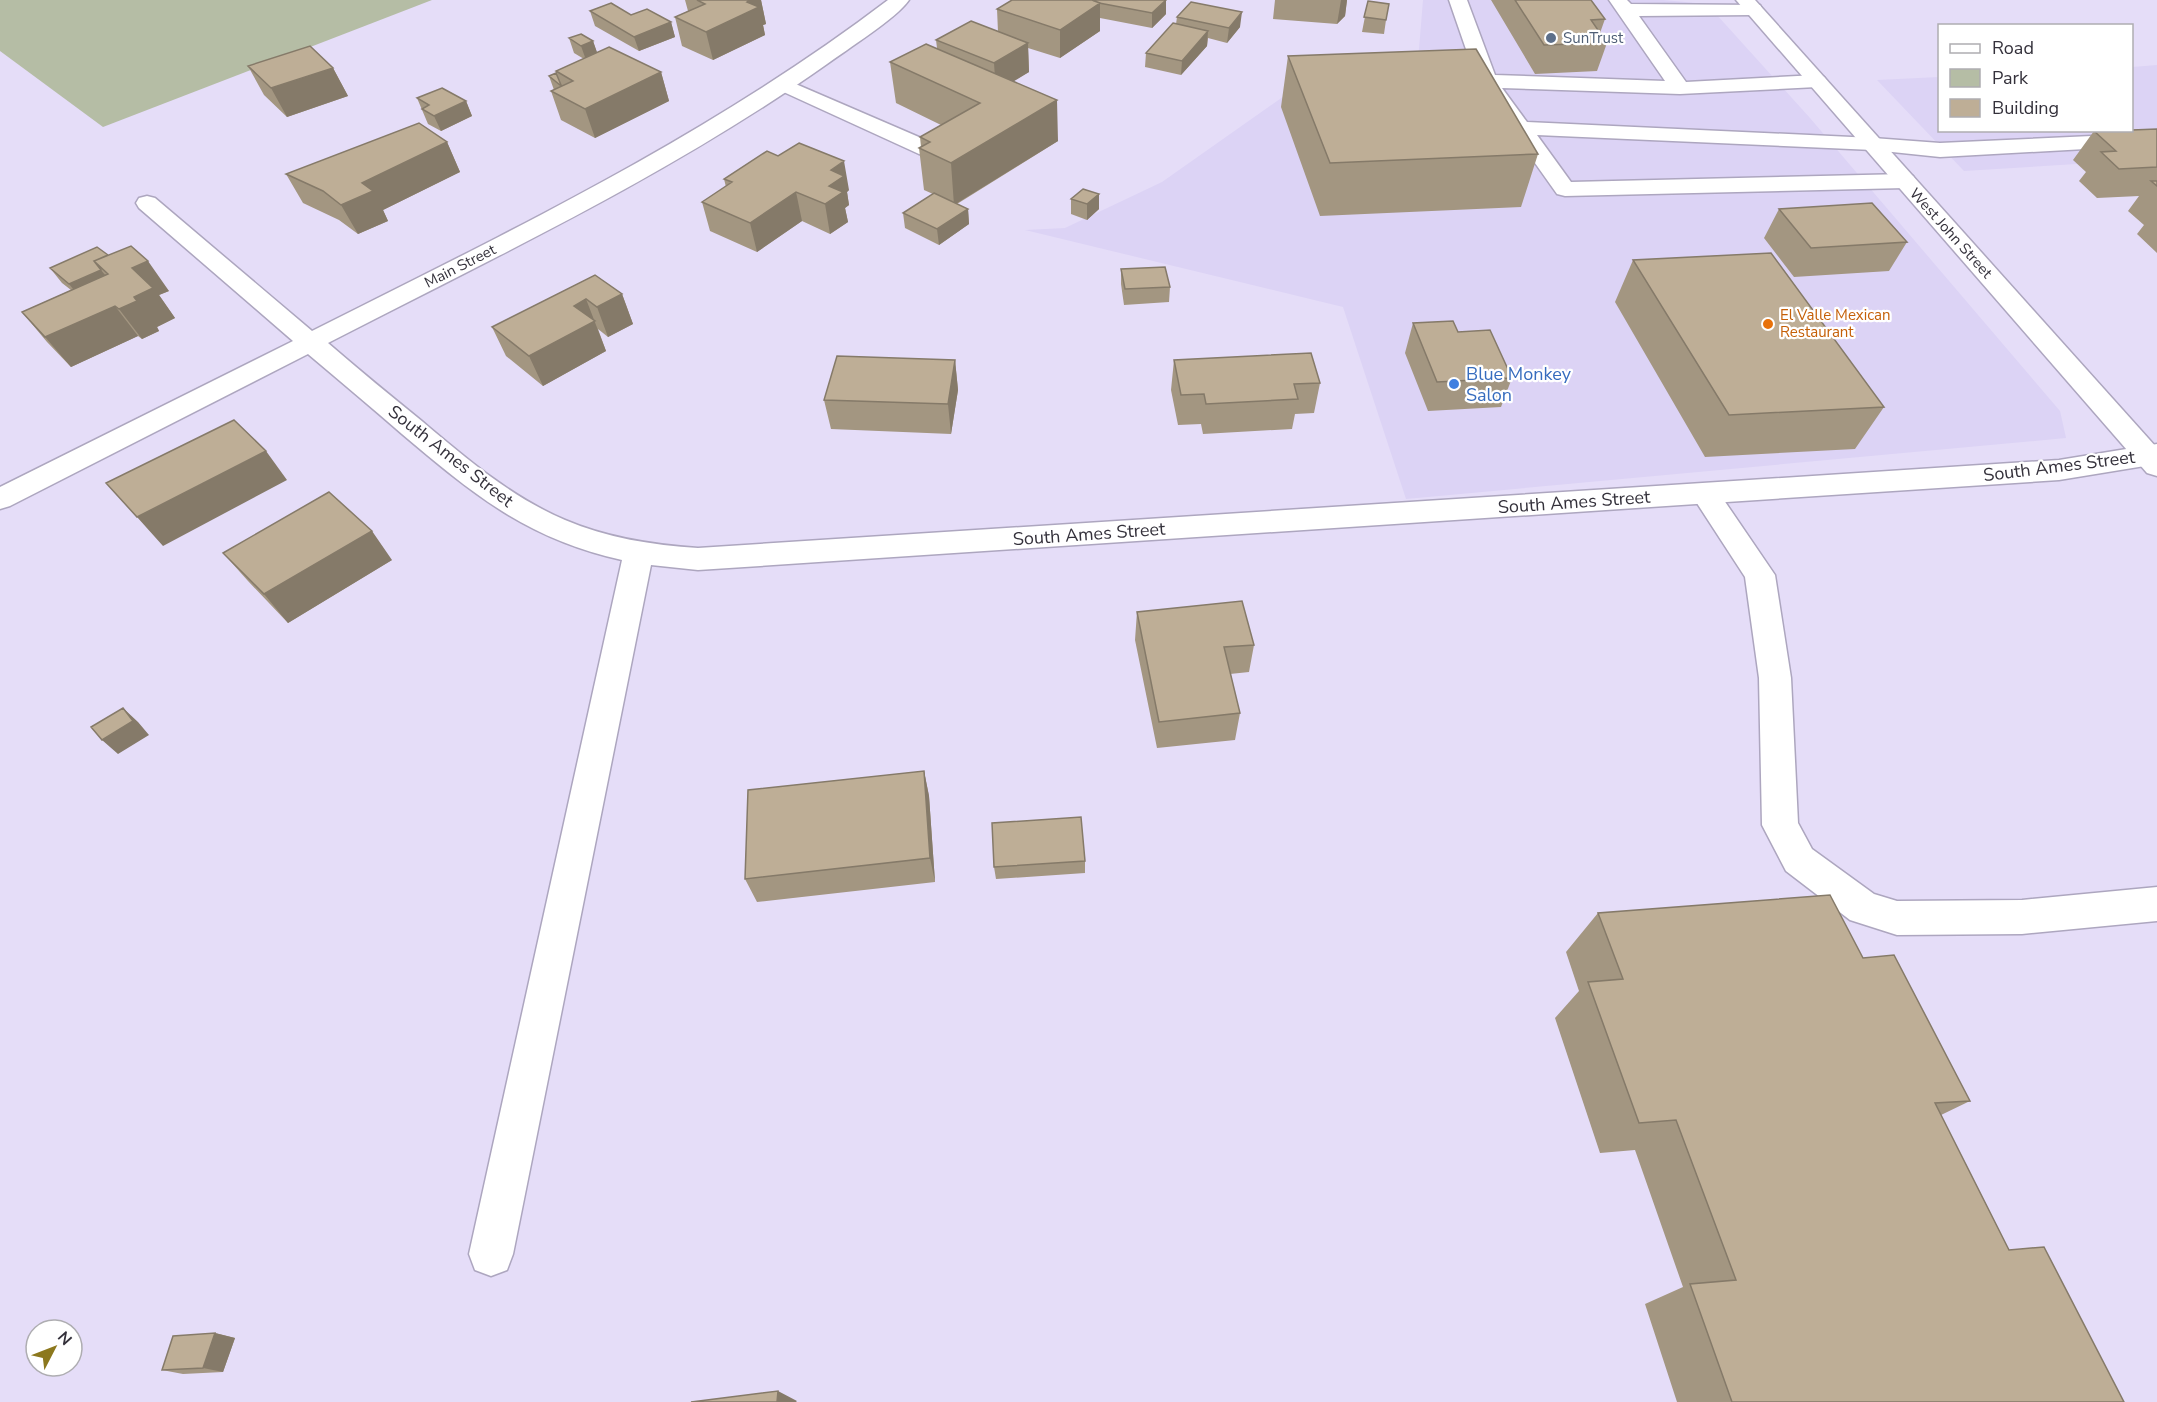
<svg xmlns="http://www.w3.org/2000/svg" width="2157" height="1402" font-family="'Nunito Sans',sans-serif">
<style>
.built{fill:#dcd3f5}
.green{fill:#b5bda5}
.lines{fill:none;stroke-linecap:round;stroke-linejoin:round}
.service-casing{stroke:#ada6bf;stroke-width:3}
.minor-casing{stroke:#ada6bf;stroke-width:3}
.secondary-casing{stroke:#ada6bf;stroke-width:3}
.service{fill:#fff;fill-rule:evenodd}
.minor{fill:#fff;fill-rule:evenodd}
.secondary{fill:#fff;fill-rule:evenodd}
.wall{fill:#a39681}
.shaded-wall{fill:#857a69}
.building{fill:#beae96;stroke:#857a69;stroke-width:1.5}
.service-dot{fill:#5c6f8a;stroke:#fff;stroke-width:2}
.food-dot{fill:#e8710a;stroke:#fff;stroke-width:2}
.shop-dot{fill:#3f7fe0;stroke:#fff;stroke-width:2}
.labels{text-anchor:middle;stroke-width:4.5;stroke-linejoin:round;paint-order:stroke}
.far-service-label{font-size:15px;fill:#4e5e75;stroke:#fff;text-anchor:start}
.far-street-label{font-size:15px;fill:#34313b;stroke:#fff}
.far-food-label{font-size:15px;fill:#c56008;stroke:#fff;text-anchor:start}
.shop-label{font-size:18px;fill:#366cbe;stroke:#fff;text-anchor:start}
.street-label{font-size:18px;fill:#34313b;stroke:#fff}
</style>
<rect width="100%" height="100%" fill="#e5ddf8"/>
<path class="built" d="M 1423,0 L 1663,0 L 1707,4 L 1810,118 L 2060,411 L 2066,438 L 1406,499 L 1343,307 L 1025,230 L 1065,228 L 1162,182 L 1304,82 L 1416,86 Z
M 2157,65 L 2157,159 L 1964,171 L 1877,80 L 1939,77 L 1940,130 L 2132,130 L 2132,67 Z"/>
<path class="green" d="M 0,0 L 432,0 L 103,127 L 0,51 Z"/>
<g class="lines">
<g class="service-casing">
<path id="service" d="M 1449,0 L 1467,0 L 1495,75 L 1665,81 L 1609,0 L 1627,0 L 1631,4 L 1760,5 L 1762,9 L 1760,13 L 1753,15 L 1639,16 L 1686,82 L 1817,75 L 1824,77 L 1827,81 L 1824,85 L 1817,87 L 1680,94 L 1502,88 L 1527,122 L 1873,138 L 1940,143 L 2157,133 L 2157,145 L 1940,157 L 1873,150 L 1537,135 L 1571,182 L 1905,174 L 1913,176 L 1916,181 L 1913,186 L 1905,188 L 1565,196 L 1557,194 L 1477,81 Z
M 784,79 L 935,144 L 938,149 L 935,154 L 927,156 L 919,154 L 777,89 L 774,85 L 777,81 Z
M 1705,484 L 1715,487 L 1775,575 L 1791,678 L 1798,823 L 1812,849 L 1874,894 L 1897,901 L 2022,900 L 2157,887 L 2157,921 L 2022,934 L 1897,935 L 1850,920 L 1786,871 L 1762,825 L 1759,678 L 1745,577 L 1691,494 L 1695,487 Z"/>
</g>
<g class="minor-casing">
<path id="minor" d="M 888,0 L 909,0 C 897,18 846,50 827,64 C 671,174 497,256 328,343 C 359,370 391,396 423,422 C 467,459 511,497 565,520 C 607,538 652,545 698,548 L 2059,460 L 2157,444 L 2157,464 L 2059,480 L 698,570 L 651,565 L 513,1254 L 507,1270 L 491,1276 L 475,1270 L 469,1254 L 622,560 C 527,539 473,494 402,434 C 371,407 339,380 308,354 L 10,506 L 0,509 L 0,487 L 293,341 L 139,208 L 136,203 L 139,198 L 147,196 L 155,198 L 312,331 C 511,231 711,135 888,0 Z"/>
</g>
<g class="secondary-casing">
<path id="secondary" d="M 1736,0 L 1755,0 L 2157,448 L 2157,476 L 2147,473 Z"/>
</g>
<use href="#service" class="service"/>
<use href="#minor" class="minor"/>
<use href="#secondary" class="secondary"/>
</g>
<path class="wall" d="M 685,0 L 761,0 L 766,24 L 763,25 L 765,35 L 713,60 L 682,46 L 675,17 L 688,11 Z
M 1092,0 L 1166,14 L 1152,28 L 1100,18 L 1100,31 L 1060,58 L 1028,48 L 1029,72 L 1013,81 L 1058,141 L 957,204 L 968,209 L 969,224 L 939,245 L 905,228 L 903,213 L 933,194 L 924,190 L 919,148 L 921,147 L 920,137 L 941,125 L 896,103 L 890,62 L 937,48 L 936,40 L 998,32 L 997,9 Z
M 1275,0 L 1347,0 L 1345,16 L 1337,24 L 1273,19 Z
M 1491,0 L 1577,0 L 1605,19 L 1600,33 L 1607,43 L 1597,71 L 1535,74 Z
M 1368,1 L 1386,20 L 1384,34 L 1362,32 Z
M 590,11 L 631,15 L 671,22 L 675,37 L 639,51 L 595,26 Z
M 1177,17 L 1240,27 L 1227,43 L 1208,38 L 1207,46 L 1181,75 L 1145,67 L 1146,53 L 1176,24 Z
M 569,38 L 593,41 L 597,53 L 661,72 L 669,101 L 595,138 L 561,120 L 551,91 L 554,90 L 549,76 L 556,73 L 556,71 L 584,59 L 574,53 Z
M 1288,56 L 1538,154 L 1521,207 L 1320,216 L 1281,107 Z
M 248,66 L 333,68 L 348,96 L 287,117 L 264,95 Z
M 417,98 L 466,101 L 472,116 L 441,131 L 428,124 Z
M 2157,129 L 2157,253 L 2137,234 L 2144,225 L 2128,211 L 2139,196 L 2097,198 L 2079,181 L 2086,172 L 2073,160 L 2094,131 Z
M 447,142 L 460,172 L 383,210 L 388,221 L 358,234 L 339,220 L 303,203 L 286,174 Z
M 724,179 L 849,190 L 847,192 L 849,205 L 845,208 L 848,222 L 830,234 L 802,221 L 757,252 L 710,231 L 702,202 L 726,187 Z
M 1099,194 L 1099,209 L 1087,220 L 1071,214 L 1071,199 Z
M 1779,209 L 1907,242 L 1889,271 L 1794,277 L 1764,238 Z
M 108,255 L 169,291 L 159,295 L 175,318 L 157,327 L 159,331 L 142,339 L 138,336 L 71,367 L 47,342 L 22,312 L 71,290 L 62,283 L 50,268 Z
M 1633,260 L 1884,407 L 1855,449 L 1705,457 L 1615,302 Z
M 1121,269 L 1170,287 L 1169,302 L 1124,305 L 1121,284 Z
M 595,275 L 622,294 L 633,324 L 608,337 L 598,329 L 606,351 L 543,386 L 506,356 L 492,327 Z
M 1413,323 L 1458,332 L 1512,378 L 1501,407 L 1428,411 L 1405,353 Z
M 955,360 L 958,390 L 951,434 L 831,429 L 824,400 Z
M 1174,360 L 1320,383 L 1314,413 L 1295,414 L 1292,429 L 1203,434 L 1201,424 L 1178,425 L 1171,390 Z
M 223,553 L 392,560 L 288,623 L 248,581 Z
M 1137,612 L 1254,645 L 1249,672 L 1230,674 L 1240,713 L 1235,740 L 1157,748 L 1135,640 Z
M 924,771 L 929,796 L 935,882 L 757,902 L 745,879 Z
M 1085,861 L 1085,873 L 996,879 L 994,867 Z
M 1598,913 L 1863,958 L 1970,1101 L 1941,1115 L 2009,1250 L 2124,1402 L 1677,1402 L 1645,1304 L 1683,1287 L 1635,1150 L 1600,1153 L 1555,1018 L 1579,991 L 1566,952 Z
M 215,1333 L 235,1338 L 223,1372 L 183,1374 L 162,1370 Z"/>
<path class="shaded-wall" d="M 750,0 L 761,0 L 766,24 L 763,25 L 765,35 L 713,60 L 706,32 L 747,2 Z
M 1166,0 L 1166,14 L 1152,28 L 1152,13 Z
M 1341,0 L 1347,0 L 1345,16 L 1337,24 Z
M 1100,3 L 1100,31 L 1060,58 L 1060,30 Z
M 1242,12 L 1240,27 L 1227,43 L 1229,28 Z
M 671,22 L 675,37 L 639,51 L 634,37 Z
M 1208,31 L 1207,46 L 1181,75 L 1182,61 Z
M 593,41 L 598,55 L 586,60 L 581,46 Z
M 1028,43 L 1029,72 L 996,92 L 994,63 Z
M 333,68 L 348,96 L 287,117 L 271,88 Z
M 661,72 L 669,101 L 595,138 L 585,109 Z
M 1057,100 L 1058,141 L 954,205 L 951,163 Z
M 466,101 L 472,116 L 441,131 L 434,116 Z
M 447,142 L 460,172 L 383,210 L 388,221 L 358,234 L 341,205 L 362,183 Z
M 844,161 L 849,190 L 847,192 L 849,205 L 845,208 L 848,222 L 830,234 L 825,204 L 829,186 L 831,170 Z
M 796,192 L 802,221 L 757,252 L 750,223 Z
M 1099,194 L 1099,209 L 1087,220 L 1087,204 Z
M 968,209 L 969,224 L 939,245 L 937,229 Z
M 148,261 L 169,291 L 159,295 L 175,318 L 157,327 L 159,331 L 142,339 L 119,309 L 134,297 L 132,268 Z
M 101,270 L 113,285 L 82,300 L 69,284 Z
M 622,294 L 633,324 L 608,337 L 597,307 Z
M 586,299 L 606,351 L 543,386 L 529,356 L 574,306 Z
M 115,306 L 138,336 L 71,367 L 45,337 Z
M 955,360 L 958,390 L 951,434 L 948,404 Z
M 266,451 L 287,480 L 163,546 L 137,517 Z
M 372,531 L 392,560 L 288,623 L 264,594 Z
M 123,708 L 138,722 L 149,735 L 118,754 L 102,740 Z
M 924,771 L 929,796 L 935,882 L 930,858 Z
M 215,1333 L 235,1338 L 223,1372 L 203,1368 Z
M 778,1391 L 797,1401 L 796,1402 L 777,1402 Z"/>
<path class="building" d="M 697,0 L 750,0 L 747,2 L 759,7 L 706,32 L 675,17 L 705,4 Z
M 1012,0 L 1092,0 L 1100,3 L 1060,30 L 997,9 Z
M 1095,0 L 1166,0 L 1152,13 L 1099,3 L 1100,3 L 1094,1 Z
M 1515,0 L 1591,0 L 1605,19 L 1591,20 L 1607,43 L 1544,45 Z
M 1368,1 L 1389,4 L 1386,20 L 1364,17 Z
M 1191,2 L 1242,12 L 1229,28 L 1177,17 Z
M 611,3 L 631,15 L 647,9 L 671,22 L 634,37 L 590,11 Z
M 971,21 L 1028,43 L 994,63 L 936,40 Z
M 1173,23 L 1208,31 L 1182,61 L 1146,53 Z
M 581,34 L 593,41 L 581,46 L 569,38 Z
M 926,44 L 1057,100 L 951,163 L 919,148 L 930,142 L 920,137 L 980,103 L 890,62 Z
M 310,46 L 333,68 L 271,88 L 248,66 Z
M 609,47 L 661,72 L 585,109 L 551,91 L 573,81 L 556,71 Z
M 1476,49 L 1538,154 L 1330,163 L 1288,56 Z
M 556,73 L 561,85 L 560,85 L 549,76 Z
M 442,88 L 466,101 L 434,116 L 422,109 L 429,105 L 417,98 Z
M 419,123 L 447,142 L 362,183 L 373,191 L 341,205 L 323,191 L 286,174 Z
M 2157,129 L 2157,167 L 2119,169 L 2101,152 L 2116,151 L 2094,131 L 2132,130 Z
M 799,143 L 844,161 L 831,170 L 844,176 L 829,186 L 843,192 L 825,204 L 796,192 L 750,223 L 702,202 L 732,182 L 724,179 L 767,151 L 778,156 Z
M 2151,181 L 2157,181 L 2157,186 Z
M 1083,189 L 1099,194 L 1087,204 L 1071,199 Z
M 934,193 L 968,209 L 937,229 L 903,213 Z
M 1872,203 L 1907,242 L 1811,248 L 1779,209 Z
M 131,246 L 148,261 L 132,268 L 153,288 L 134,297 L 137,301 L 119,309 L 115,306 L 45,337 L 22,312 L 108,274 L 94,261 Z
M 97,247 L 108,255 L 94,261 L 101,270 L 69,284 L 50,268 Z
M 1771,253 L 1884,407 L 1729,415 L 1633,260 Z
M 1165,267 L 1170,287 L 1125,289 L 1121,269 Z
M 595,275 L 622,294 L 597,307 L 586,299 L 574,306 L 595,321 L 529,356 L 492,327 Z
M 1453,321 L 1458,332 L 1490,330 L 1512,378 L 1437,382 L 1413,323 Z
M 1311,353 L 1320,383 L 1294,384 L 1298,399 L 1206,404 L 1204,394 L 1181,395 L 1174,360 Z
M 837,356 L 955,360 L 948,404 L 824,400 Z
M 234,420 L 266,451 L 137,517 L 106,483 Z
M 329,492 L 372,531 L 264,594 L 223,553 Z
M 1242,601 L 1254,645 L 1224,647 L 1240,713 L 1159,722 L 1137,612 Z
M 123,708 L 133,721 L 102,740 L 91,727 Z
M 924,771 L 930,858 L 745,879 L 748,790 Z
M 1081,817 L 1085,861 L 994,867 L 992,823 Z
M 1830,895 L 1863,958 L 1894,955 L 1970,1101 L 1935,1103 L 2009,1250 L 2044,1247 L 2124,1402 L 1732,1402 L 1690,1284 L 1736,1280 L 1676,1120 L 1639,1123 L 1588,982 L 1623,979 L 1598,913 Z
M 215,1333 L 203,1368 L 162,1370 L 173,1336 Z
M 778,1391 L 777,1402 L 691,1402 Z"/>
<circle class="service-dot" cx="1551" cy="38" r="6"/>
<circle class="food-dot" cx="1768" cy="324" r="6"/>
<circle class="shop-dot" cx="1454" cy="384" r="6"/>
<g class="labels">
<g class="far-service-label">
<text x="1563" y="43">SunTrust</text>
</g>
<g class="far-street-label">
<text transform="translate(1951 233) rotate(48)" y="5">West John Street</text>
<text transform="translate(460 266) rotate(-27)" y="5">Main Street</text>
</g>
<g class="far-food-label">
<text x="1780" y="320">El Valle Mexican<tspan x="1780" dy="17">Restaurant</tspan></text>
</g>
<g class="shop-label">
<text x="1466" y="380">Blue Monkey<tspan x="1466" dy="21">Salon</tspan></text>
</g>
<g class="street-label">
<text transform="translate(451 456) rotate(38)" y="6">South Ames Street</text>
<text transform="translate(2059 466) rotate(-7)" y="6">South Ames Street</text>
<text transform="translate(1574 502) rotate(-4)" y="6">South Ames Street</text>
<text transform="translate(1089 534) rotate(-4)" y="6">South Ames Street</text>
</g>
</g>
<rect x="1938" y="24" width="195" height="108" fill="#ffffff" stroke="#aeadb1" stroke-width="1.5"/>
<rect x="1950" y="44" width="30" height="9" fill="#ffffff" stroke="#aeadb1" stroke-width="1.5"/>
<text x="1992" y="54" font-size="18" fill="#34313b">Road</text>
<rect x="1950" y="69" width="30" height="18" fill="#b5bda5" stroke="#aeadb1" stroke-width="1.5"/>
<text x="1992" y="84" font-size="18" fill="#34313b">Park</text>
<rect x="1950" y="99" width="30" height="18" fill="#beae96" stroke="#aeadb1" stroke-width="1.5"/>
<text x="1992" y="114" font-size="18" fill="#34313b">Building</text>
<g transform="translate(54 1348) rotate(48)"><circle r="28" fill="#ffffff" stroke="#aeadb1" stroke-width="1.5"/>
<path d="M0-4.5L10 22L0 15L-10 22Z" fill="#8c781d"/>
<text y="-9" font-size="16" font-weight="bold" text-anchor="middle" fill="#34313b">N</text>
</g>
</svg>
